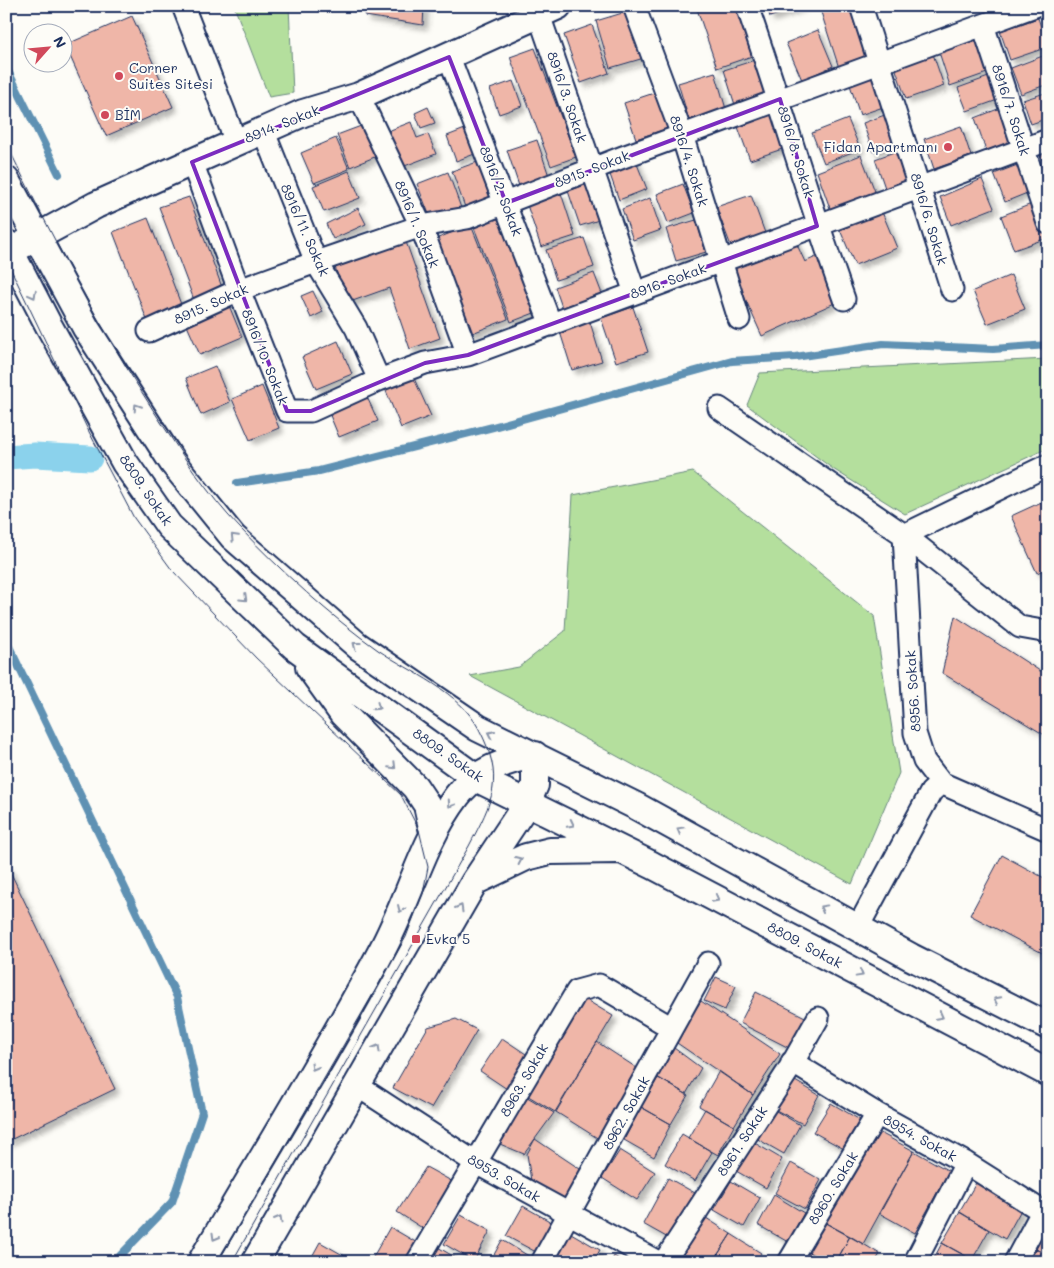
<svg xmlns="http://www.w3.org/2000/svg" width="1054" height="1268" font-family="Mali,sans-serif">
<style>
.green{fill:#b4df9d;stroke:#68877e}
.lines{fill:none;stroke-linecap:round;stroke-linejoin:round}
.stream{stroke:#5e91b3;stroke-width:8}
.canal{stroke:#8bd2ec;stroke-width:25}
.building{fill:#efb6a8;stroke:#1b2f5e;filter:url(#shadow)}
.minor-casing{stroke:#1b2f5e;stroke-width:25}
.tertiary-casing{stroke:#1b2f5e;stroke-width:30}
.minor{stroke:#fdfcf7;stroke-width:21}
.tertiary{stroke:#fdfcf7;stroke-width:26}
.tram{stroke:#1b2f5e;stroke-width:1}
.oneway{stroke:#8c96aa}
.marked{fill:none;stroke:#7b2cbf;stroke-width:4;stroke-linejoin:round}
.poi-dot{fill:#d1495b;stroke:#fdfcf7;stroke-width:2}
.labels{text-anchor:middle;stroke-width:4;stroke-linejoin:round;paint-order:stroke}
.poi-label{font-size:14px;fill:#1b2f5e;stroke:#fdfcf7;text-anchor:start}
.street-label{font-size:14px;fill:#1b2f5e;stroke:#fdfcf7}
</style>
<defs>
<filter id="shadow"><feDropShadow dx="4.5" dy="4.5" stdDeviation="2.5" flood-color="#0004"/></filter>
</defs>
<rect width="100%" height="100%" fill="#fdfcf7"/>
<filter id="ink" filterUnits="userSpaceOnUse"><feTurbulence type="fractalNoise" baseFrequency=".02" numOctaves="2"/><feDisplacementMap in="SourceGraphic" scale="10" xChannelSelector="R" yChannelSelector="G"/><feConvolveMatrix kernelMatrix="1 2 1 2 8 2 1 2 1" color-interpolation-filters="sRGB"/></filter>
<g filter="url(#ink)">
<path class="green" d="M 234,6 L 289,6 L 293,93 L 269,97 Z
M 1048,359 L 1048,448 L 905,514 L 833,469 L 747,405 L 760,373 Z
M 693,472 L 874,616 L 899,773 L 852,884 L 470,676 L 519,667 L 565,631 L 573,495 Z"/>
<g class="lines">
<path class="stream" d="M 6,67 L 59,174
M 237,483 L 319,471 L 493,427 L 732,361 L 795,357 L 883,344 L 993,349 L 1048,345
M 6,640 L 177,997 L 202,1113 L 172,1202 L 114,1262"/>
<path class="canal" d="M 6,457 L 35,455 L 90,458"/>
</g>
<path class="building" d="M 366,6 L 424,6 L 423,25 L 365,16 Z
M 696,6 L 736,6 L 752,56 L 717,68 Z
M 767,6 L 802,6 L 770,17 Z
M 819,6 L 855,6 L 871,58 L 839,68 Z
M 629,11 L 644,58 L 610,68 L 596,21 Z
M 132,16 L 173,107 L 106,136 L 65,45 Z
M 1038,18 L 1048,47 L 1010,60 L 1000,31 Z
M 592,25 L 609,73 L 581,83 L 564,35 Z
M 818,30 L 833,66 L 802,80 L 786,43 Z
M 975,37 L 987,73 L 950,86 L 938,49 Z
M 535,48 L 576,157 L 551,166 L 510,57 Z
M 932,51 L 944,86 L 906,99 L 894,64 Z
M 1048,54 L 1048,84 L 1021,94 L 1011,68 Z
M 755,60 L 766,95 L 735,105 L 724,70 Z
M 715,72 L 726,109 L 689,120 L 678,83 Z
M 879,75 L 889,105 L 860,115 L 850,85 Z
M 994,75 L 1003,98 L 967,111 L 958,88 Z
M 513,81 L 522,106 L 499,114 L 490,89 Z
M 657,92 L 669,128 L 636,139 L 624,103 Z
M 1048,92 L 1048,118 L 1031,124 L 1023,100 Z
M 428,107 L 435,123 L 421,128 L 415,113 Z
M 1003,107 L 1017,145 L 988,156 L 975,118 Z
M 776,113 L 788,147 L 750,160 L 738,127 Z
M 890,113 L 900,142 L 873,152 L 863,123 Z
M 848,119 L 860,149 L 824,163 L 812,133 Z
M 411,122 L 417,138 L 428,134 L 436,154 L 402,167 L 388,131 Z
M 369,123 L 382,154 L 350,167 L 337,135 Z
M 961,126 L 971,156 L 934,169 L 924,139 Z
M 470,127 L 480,152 L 456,161 L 447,136 Z
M 336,138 L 349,169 L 314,183 L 301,153 Z
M 537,140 L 550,179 L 520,189 L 507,150 Z
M 902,149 L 912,179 L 885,188 L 875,159 Z
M 1048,149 L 1048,175 L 1039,152 Z
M 861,155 L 876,194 L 831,211 L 817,172 Z
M 635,159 L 647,189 L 619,200 L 608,169 Z
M 483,160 L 497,199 L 466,210 L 452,171 Z
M 1020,164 L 1032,191 L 1005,202 L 994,174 Z
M 349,171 L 360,198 L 324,212 L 313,186 Z
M 448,172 L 461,208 L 431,219 L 417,184 Z
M 982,179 L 994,208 L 951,225 L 940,197 Z
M 591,183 L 602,219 L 580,226 L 568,191 Z
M 683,184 L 694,213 L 668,223 L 657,194 Z
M 561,193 L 575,236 L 541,247 L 527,205 Z
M 751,195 L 765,233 L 731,246 L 716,207 Z
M 189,197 L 223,290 L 194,300 L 159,207 Z
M 650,198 L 661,230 L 633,240 L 622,209 Z
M 1034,203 L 1047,238 L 1014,250 L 1001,216 Z
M 358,208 L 366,224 L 333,239 L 326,224 Z
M 882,212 L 897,248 L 855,265 L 840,230 Z
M 505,213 L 542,310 L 511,322 L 473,225 Z
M 148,218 L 182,307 L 147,320 L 113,232 Z
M 696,220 L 706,252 L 676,261 L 666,229 Z
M 471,225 L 508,319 L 470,334 L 433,240 Z
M 793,236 L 805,262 L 818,256 L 839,301 L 762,336 L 730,265 Z
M 584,238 L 594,267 L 556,280 L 546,250 Z
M 405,239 L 440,338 L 410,349 L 389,288 L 347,303 L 334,264 Z
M 594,273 L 604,299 L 564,313 L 555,287 Z
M 1011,275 L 1025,309 L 987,324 L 973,291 Z
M 313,291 L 323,312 L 311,318 L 301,296 Z
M 228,303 L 242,337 L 200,355 L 185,321 Z
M 633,307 L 648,352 L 616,362 L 601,318 Z
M 590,322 L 602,361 L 572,370 L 560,332 Z
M 338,341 L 352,374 L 316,389 L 302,357 Z
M 215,366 L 230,402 L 201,415 L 186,378 Z
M 412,374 L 431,416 L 401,428 L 384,386 Z
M 262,386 L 279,428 L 250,440 L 232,399 Z
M 367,397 L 378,421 L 339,437 L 329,413 Z
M 1048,499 L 1048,568 L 1037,573 L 1011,516 Z
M 955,616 L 1040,671 L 1048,668 L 1048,737 L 942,673 Z
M 1002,855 L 1048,880 L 1048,956 L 970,915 Z
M 6,863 L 115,1089 L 6,1142 Z
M 716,977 L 736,986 L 725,1010 L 704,1001 Z
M 756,992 L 809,1019 L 793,1050 L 740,1023 Z
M 583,998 L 613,1016 L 555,1112 L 525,1094 Z
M 701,1001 L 780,1054 L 753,1095 L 674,1041 Z
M 456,1019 L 477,1030 L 431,1108 L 393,1088 L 428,1027 Z
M 502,1038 L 529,1056 L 507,1089 L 480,1071 Z
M 597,1042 L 643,1072 L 602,1141 L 556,1112 Z
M 674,1048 L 701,1068 L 686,1094 L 657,1077 Z
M 719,1071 L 753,1095 L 734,1126 L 699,1106 Z
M 658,1078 L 688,1095 L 671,1124 L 641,1107 Z
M 790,1078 L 819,1095 L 803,1124 L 772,1108 Z
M 524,1095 L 554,1113 L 524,1154 L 495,1142 Z
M 831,1103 L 860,1120 L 844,1149 L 813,1132 Z
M 641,1107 L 671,1124 L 654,1157 L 624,1140 Z
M 771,1108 L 800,1125 L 784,1154 L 754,1137 Z
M 705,1109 L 734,1126 L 718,1155 L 688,1138 Z
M 871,1128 L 914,1151 L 863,1244 L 820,1220 Z
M 682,1134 L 712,1152 L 695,1181 L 665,1164 Z
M 535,1139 L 586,1173 L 568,1203 L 531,1181 L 527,1154 Z
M 753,1142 L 782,1159 L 766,1188 L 736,1171 Z
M 620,1150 L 655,1172 L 637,1200 L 602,1178 Z
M 914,1151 L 949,1171 L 915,1233 L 879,1213 Z
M 791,1163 L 821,1180 L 805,1209 L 775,1193 Z
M 426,1167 L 455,1183 L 427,1231 L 397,1212 Z
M 668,1178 L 695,1193 L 670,1239 L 643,1224 Z
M 731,1181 L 760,1198 L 744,1227 L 714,1210 Z
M 976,1183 L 1021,1210 L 1005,1239 L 959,1212 Z
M 774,1195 L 804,1213 L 788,1242 L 758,1225 Z
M 523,1206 L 553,1223 L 536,1252 L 506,1236 Z
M 960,1212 L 989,1230 L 972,1260 L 942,1243 Z
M 700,1214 L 731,1234 L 713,1262 L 696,1262 L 678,1250 Z
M 461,1215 L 490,1231 L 474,1261 L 444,1244 Z
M 820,1220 L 850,1236 L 836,1262 L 826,1262 L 803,1249 Z
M 390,1227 L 419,1244 L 410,1262 L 382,1262 L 373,1257 Z
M 1048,1228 L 1048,1256 L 1036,1249 Z
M 571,1233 L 600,1250 L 593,1262 L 554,1262 Z
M 731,1234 L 761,1253 L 756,1262 L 713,1262 Z
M 850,1236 L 880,1254 L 875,1262 L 836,1262 Z
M 502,1240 L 532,1258 L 530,1262 L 490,1262 Z
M 320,1242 L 350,1259 L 348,1262 L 309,1262 Z
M 942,1243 L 966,1256 L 963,1262 L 932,1262 Z
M 436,1246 L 463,1262 L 426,1262 Z
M 803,1249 L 826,1262 L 796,1262 Z
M 1036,1249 L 1048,1256 L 1048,1262 L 1029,1262 Z
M 614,1256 L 624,1262 L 611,1262 Z"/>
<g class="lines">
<g class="minor-casing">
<path id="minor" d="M 183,6 L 236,142
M 634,6 L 682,135 L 739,319
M 747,6 C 781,103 809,202 844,299
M 861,6 L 952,290
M 539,15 L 635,293
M 983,25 L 1048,223
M 449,57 L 551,325
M 359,96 L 421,226 L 468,355
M 263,130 L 316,262 L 356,328 L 379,380
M 192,162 L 239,290 L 287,411 L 311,411 L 379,380 L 425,363 L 468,355 L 1048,140
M 149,331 L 239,290 L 316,262 L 421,226 L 467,218 L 623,157 L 1035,6
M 719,408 L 904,535 L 1020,627 L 1048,632
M 1048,465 L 904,535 L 915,733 L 924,761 L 941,783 L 1048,830
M 858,927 L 931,792 L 941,783
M 792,1062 L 877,1114 L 966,1163 L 1048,1215
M 356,1085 L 476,1163 L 658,1262
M 417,1262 L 577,991 L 599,985 L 672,1028
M 542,1262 L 708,963
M 664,1262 L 788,1071 L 818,1018
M 789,1262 L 877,1114
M 915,1262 L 966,1163
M 1015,1262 L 1042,1212"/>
</g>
<g class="tertiary-casing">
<path id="tertiary" d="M 6,180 L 86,328 L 173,463 L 233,537 L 358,646 L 478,728 L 636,806 L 911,957 L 1048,1026
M 6,243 L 49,326 L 125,463 L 169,526 L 295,647 L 476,778 L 652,865 L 1048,1073
M 22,245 L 96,205 L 192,162 L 303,113 L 359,96 L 558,6
M 309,667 L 342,713 L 415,787 L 427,805 L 433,832
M 478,880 L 526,857 L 550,851 L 618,850
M 201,1262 C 261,1159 325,1057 381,952 C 409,901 422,842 457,796 C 476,771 506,760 535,755
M 255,1262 L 475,881 L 527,803 L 535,785 L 535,755"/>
</g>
<use href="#minor" class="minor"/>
<use href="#tertiary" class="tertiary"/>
<path class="tram" d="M 6,143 C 51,235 99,327 155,413 C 181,453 207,494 240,528 C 281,571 330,616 378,650 C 412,673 459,691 479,729 C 505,779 493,800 469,846 L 232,1262
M 6,259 L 86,426 L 134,518 L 172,570 L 256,658 L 401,795 L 419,830 L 428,867 L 423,893 L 406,937 L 218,1262"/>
</g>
<defs><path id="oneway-chevron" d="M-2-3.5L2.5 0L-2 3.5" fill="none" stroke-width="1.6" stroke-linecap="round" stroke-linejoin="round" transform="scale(1.25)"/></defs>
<g class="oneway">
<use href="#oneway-chevron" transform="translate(33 295) rotate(62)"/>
<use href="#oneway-chevron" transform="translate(137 407) rotate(-123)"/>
<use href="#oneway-chevron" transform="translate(234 537) rotate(-134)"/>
<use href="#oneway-chevron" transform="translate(244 598) rotate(44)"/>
<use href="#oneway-chevron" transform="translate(356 645) rotate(-142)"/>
<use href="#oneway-chevron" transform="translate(377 707) rotate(35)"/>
<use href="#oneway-chevron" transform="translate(491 734) rotate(-155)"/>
<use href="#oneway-chevron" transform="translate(393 766) rotate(45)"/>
<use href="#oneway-chevron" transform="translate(451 804) rotate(124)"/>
<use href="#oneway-chevron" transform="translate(571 824) rotate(27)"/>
<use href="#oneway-chevron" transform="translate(680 830) rotate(-151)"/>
<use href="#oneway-chevron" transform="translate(519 860) rotate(-25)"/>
<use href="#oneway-chevron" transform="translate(716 899) rotate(28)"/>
<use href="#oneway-chevron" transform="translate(460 908) rotate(-60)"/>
<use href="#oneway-chevron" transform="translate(823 908) rotate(-151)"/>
<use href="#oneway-chevron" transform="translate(401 909) rotate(114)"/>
<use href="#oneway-chevron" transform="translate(860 974) rotate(29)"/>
<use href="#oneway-chevron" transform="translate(997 1000) rotate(-153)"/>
<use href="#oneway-chevron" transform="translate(940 1016) rotate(28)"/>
<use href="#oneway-chevron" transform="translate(377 1048) rotate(-60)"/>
<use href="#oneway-chevron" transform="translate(314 1067) rotate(120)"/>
<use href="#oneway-chevron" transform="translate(279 1219) rotate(-60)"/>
<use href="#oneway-chevron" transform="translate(215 1237) rotate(120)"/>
</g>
</g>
<path class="marked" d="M 449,57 L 506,203 L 780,99 L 817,226 L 468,355 L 425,363 L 311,411 L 287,411 L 192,162 Z"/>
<g class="poi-dot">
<circle cx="119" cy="76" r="5"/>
<circle cx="105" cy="115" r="5"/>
<circle cx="948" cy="147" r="5"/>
<rect x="411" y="934" width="10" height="10" rx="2.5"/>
</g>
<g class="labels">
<g class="poi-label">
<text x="129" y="73">Corner<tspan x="129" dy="16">Suites Sitesi</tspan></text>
<text x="115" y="120">BİM</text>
<text x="938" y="152" text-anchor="end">Fidan Apartmanı</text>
<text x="426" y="944">Evka 5</text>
</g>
<g class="street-label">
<text transform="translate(567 97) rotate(71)" y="5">8916/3. Sokak</text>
<text transform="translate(1011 110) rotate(72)" y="5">8916/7. Sokak</text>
<text transform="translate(282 124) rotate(-22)" y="5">8914. Sokak</text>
<text transform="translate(796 152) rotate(73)" y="5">8916/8. Sokak</text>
<text transform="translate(689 161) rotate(72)" y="5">8916/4. Sokak</text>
<text transform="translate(592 169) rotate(-21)" y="5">8915. Sokak</text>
<text transform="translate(501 191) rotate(69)" y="5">8916/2. Sokak</text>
<text transform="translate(929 219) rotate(73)" y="5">8916/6. Sokak</text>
<text transform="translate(417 224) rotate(67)" y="5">8916/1. Sokak</text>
<text transform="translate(305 230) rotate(66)" y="5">8916/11. Sokak</text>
<text transform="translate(668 281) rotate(-20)" y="5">8916. Sokak</text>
<text transform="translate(211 304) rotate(-24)" y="5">8915. Sokak</text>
<text transform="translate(265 357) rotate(68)" y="5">8916/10. Sokak</text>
<text transform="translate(146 490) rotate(56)" y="5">8809. Sokak</text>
<text transform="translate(913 691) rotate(-94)" y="5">8956. Sokak</text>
<text transform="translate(448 755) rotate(35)" y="5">8809. Sokak</text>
<text transform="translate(805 945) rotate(28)" y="5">8809. Sokak</text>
<text transform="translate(524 1080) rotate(-60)" y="5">8963. Sokak</text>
<text transform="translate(626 1113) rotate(-61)" y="5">8962. Sokak</text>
<text transform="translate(920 1138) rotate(29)" y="5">8954. Sokak</text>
<text transform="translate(742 1141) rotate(-57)" y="5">8961. Sokak</text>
<text transform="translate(504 1178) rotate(30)" y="5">8953. Sokak</text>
<text transform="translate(833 1188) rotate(-59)" y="5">8960. Sokak</text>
</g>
</g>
<rect width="1054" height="1268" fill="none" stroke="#fdfcf7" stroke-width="25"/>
<rect x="12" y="12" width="1029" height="1243" fill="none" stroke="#1b2f5e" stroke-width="2" filter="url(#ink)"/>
<g transform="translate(48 48) rotate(63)"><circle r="24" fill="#fdfcf7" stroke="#a3aaba"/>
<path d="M0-4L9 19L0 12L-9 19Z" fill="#d1495b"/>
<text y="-8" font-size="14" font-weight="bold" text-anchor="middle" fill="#1b2f5e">N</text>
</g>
</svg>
